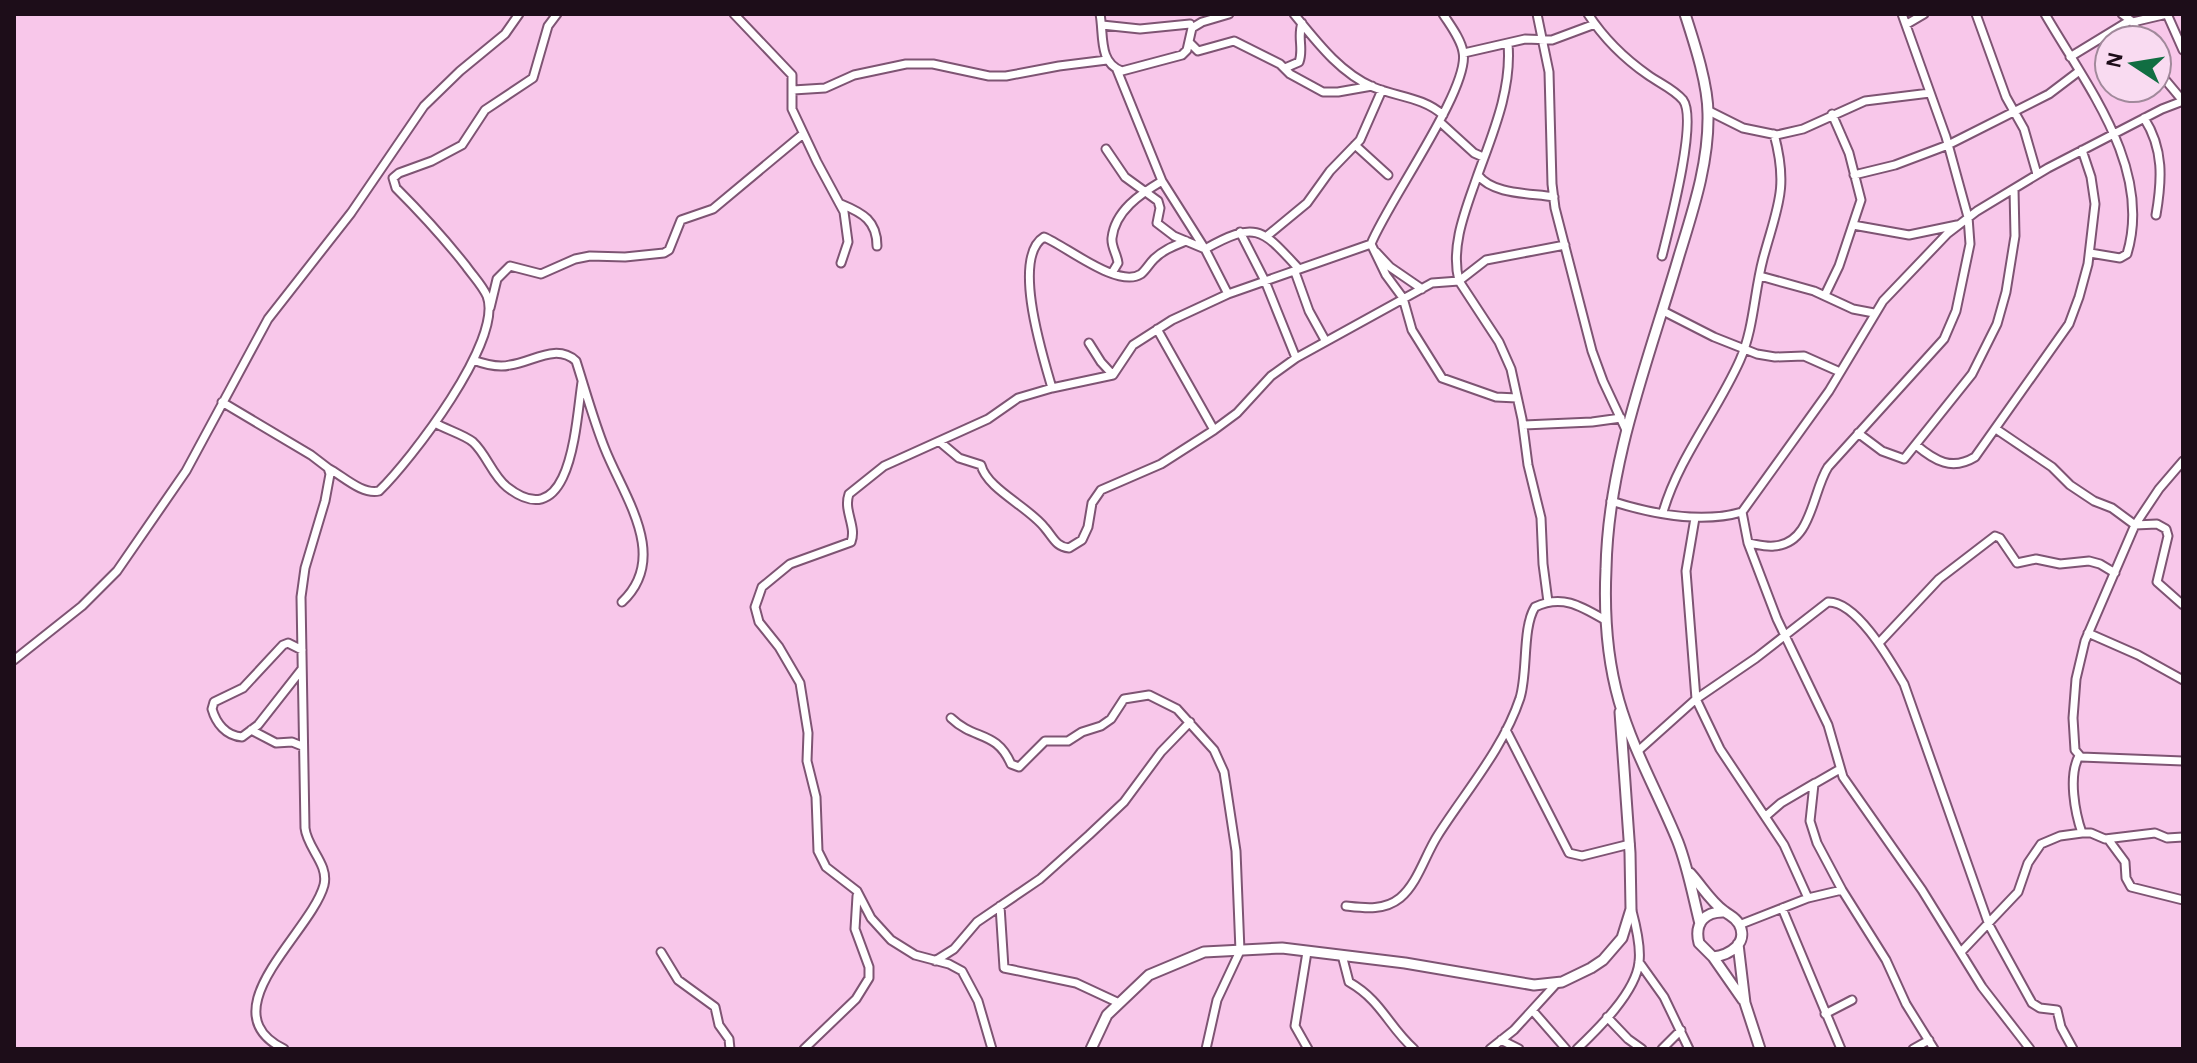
<svg xmlns="http://www.w3.org/2000/svg" width="2197" height="1063" font-family="'Alegreya Sans',sans-serif">
<style>
.lines{fill:none;stroke-linecap:round;stroke-linejoin:round}
.minor-casing{stroke:#7e5473;stroke-width:11}
.major-casing{stroke:#7e5473;stroke-width:13}
.minor{stroke:#fff;stroke-width:7}
.major{stroke:#fff;stroke-width:9}
</style>
<rect width="100%" height="100%" fill="#f8c7ea"/>
<g class="lines">
<g class="minor-casing">
<path id="minor" d="M 734,14 L 792,75 L 792,109 L 817,162 L 844,212 L 848,242 L 841,263
M 1100,14 C 1104,34 1098,63 1122,71 L 1182,55 L 1187,50 L 1192,28 L 1202,22 L 1229,14
M 1294,14 C 1316,41 1340,73 1373,87 C 1397,97 1423,97 1443,115
M 1443,14 C 1450,25 1461,39 1463,52 C 1471,87 1387,203 1371,244 L 1386,275 L 1403,298 L 1412,330 L 1442,378 L 1496,397 L 1517,398
M 1537,14 L 1549,72 L 1552,184 L 1555,208 L 1592,351 L 1603,381 L 1626,430
M 1588,14 C 1603,37 1625,59 1648,75 C 1659,83 1674,89 1683,100 C 1698,120 1669,228 1662,256
M 1976,14 L 2006,97 L 2024,129 L 2037,174
M 2045,14 C 2086,85 2153,168 2127,254 L 2120,258 L 2090,253
M 2122,14 L 2133,22 L 2167,14 L 2183,50
M 2133,22 L 2141,40
M 1907,24 L 1924,14
M 1102,25 L 1140,29 L 1190,24
M 1190,43 L 1198,51 L 1234,41 L 1280,64 L 1290,74 L 1323,92 L 1338,92 L 1372,86
M 1508,44 C 1512,90 1492,135 1477,177 C 1466,209 1450,246 1459,281 L 1499,342 L 1511,369 L 1522,419 L 1528,465 L 1541,518 L 1543,564 L 1548,602
M 1464,53 L 1525,39 L 1552,40 L 1595,24
M 2070,57 L 2129,21
M 1285,68 L 1299,62 C 1304,49 1297,37 1302,23
M 1117,70 L 1162,181 L 1205,249 L 1228,294
M 2157,70 L 2183,101
M 793,90 L 825,88 L 854,75 L 906,64 L 933,64 L 989,76 L 1006,76 L 1059,66 L 1107,60
M 1709,111 L 1743,128 L 1777,135 L 1803,129 L 1865,101 L 1930,93
M 2144,118 C 2164,149 2162,180 2156,215
M 1440,122 L 1474,153 L 1483,157
M 1355,145 L 1388,175
M 1106,149 L 1125,177 L 1158,201 L 1160,208 L 1157,223 L 1174,236 L 1205,249 C 1257,220 1262,229 1299,269
M 1478,175 C 1493,195 1531,193 1554,197
M 1854,175 L 1895,165 L 1948,145 L 2049,94 L 2078,72
M 841,204 C 863,213 877,221 877,246
M 1853,225 L 1909,235 L 1957,225
M 1240,232 L 1265,281 L 1296,358
M 1267,236 L 1307,203 L 1330,171 L 1360,140 L 1382,90
M 1376,252 L 1390,267 L 1422,289
M 1295,272 L 1309,311 L 1325,340
M 1112,273 L 1118,263 C 1117,254 1111,247 1112,238 C 1115,211 1140,194 1162,181
M 1760,276 L 1814,291 L 1853,309 L 1874,313
M 1825,295 L 1839,266 L 1861,200 L 1849,153 L 1832,114
M 490,308 L 497,279 L 510,266 L 541,274 L 575,259 L 590,256 L 625,257 L 664,253 L 669,250 L 681,220 L 713,209 L 803,134
M 1663,311 L 1714,337 L 1757,354 L 1775,357 L 1804,356 L 1840,372
M 1157,329 L 1214,430
M 1089,343 L 1101,362 L 1113,375
M 473,360 C 484,364 498,368 510,365 C 533,362 556,343 576,361 C 585,389 594,422 605,449 C 624,497 670,557 622,602
M 1052,388 C 1043,357 1011,257 1044,237 C 1066,246 1118,289 1141,274 C 1146,270 1149,264 1154,259 C 1163,250 1174,246 1186,241
M 222,402 L 311,455 L 328,468 L 330,474 L 325,501 L 305,568 L 301,597 L 305,828 C 307,848 329,864 324,885 C 311,933 207,1011 284,1049
M 435,423 C 445,429 465,435 473,442 C 487,455 492,475 507,487 C 572,538 576,420 582,382
M 1523,425 L 1592,422 L 1621,418
M 1996,429 L 2052,467 L 2070,485 L 2094,501 L 2112,508 L 2135,525 L 2157,524 L 2166,529 L 2168,536 L 2157,582 L 2183,605
M 1858,433 L 1882,451 L 1904,459 L 1972,374 L 1997,324 L 2006,292 L 2015,236 L 2014,189
M 940,442 L 959,458 L 981,465 C 987,489 1029,507 1045,528 C 1053,537 1056,547 1069,548 L 1082,540 L 1088,527 L 1092,503 L 1101,490 L 1161,464 L 1214,430 L 1237,413 L 1271,376 L 1296,358 L 1432,283 L 1459,281 L 1486,260 L 1565,245
M 1916,445 C 1935,461 1952,471 1975,457 L 2069,324 L 2079,297 L 2088,264 L 2095,204 L 2091,177 L 2082,150
M 2183,461 L 2159,489 L 2135,525 L 2085,641 L 2076,679 L 2073,718 L 2075,750 L 2081,757 L 2183,761
M 328,468 C 343,476 362,495 379,491 C 410,461 504,340 487,296 C 482,285 473,276 466,266 C 444,238 421,213 396,188 L 393,178 L 399,173 L 432,161 L 462,145 L 485,110 L 533,78 L 548,26 L 557,14
M 1611,501 C 1652,514 1701,524 1742,512 L 1829,391 L 1883,301 L 1947,234 L 1977,211 L 2048,168 L 2162,109 L 2183,101
M 1663,512 C 1679,457 1717,412 1740,360 C 1754,328 1754,293 1763,259 C 1777,207 1789,189 1774,134
M 1742,512 L 1748,543 C 1756,544 1765,547 1774,546 C 1812,544 1812,492 1828,467 L 1944,339 L 1956,311 L 1970,244 L 1968,217 L 1946,137 L 1902,14
M 1695,518 L 1686,571 L 1696,699 L 1720,749 L 1784,845 L 1808,898
M 1748,543 L 1777,619 L 1828,725 L 1843,777 L 1922,890 L 1982,987 L 2030,1049
M 2088,633 L 2138,655 L 2183,680
M 1879,643 L 1939,579 L 1995,536 L 2000,538 L 2017,563 L 2036,559 L 2060,564 L 2089,561 L 2100,564 L 2115,573
M 302,650 L 288,643 L 283,645 L 243,688 L 214,702 L 212,709 C 216,723 226,736 242,737 L 258,725 L 302,669
M 14,660 L 82,606 L 117,571 L 186,471 L 268,319 L 351,213 L 424,106 L 460,71 L 505,34 L 519,14
M 951,718 C 975,741 996,730 1011,764 L 1019,767 L 1045,741 L 1068,741 L 1082,732 L 1101,726 L 1111,719 L 1124,699 L 1149,695 L 1177,709 L 1214,750 L 1224,772 L 1236,851 L 1240,951 L 1217,1000 L 1206,1049
M 251,730 L 276,743 L 292,742 L 302,746
M 1506,730 L 1569,853 L 1582,856 L 1630,844
M 1638,751 L 1696,699 L 1756,658 L 1828,602 C 1857,601 1891,662 1904,684 L 1989,925 L 2032,1003 L 2040,1008 L 2057,1010 L 2061,1027 L 2073,1049
M 2079,756 C 2068,776 2075,813 2082,833 L 2091,833 L 2105,839 L 2155,833 L 2167,838 L 2183,837
M 1840,769 L 1814,784 L 1810,821 L 1817,843 L 1842,890 L 1886,960 L 1906,1004 L 1934,1049
M 1766,816 L 1781,803 L 1815,783
M 2108,839 L 2125,862 L 2126,878 L 2131,887 L 2183,900
M 1000,906 L 1004,968 L 1076,983 L 1119,1003
M 1346,906 C 1364,908 1384,911 1400,898 C 1418,883 1425,855 1438,835 C 1466,791 1503,749 1520,698 C 1528,672 1522,628 1535,607 C 1562,594 1581,606 1605,620
M 1782,908 L 1841,1049
M 1739,925 L 1808,898 L 1842,890
M 661,952 L 678,980 L 715,1007 L 719,1025 L 729,1039 L 730,1049
M 1307,952 L 1295,1026 L 1308,1049
M 1961,952 L 2018,892 L 2028,863 L 2041,844 L 2060,836 L 2082,833
M 1342,955 L 1349,982 C 1382,1001 1388,1026 1414,1049
M 935,961 L 954,949 L 977,922 L 1040,879 L 1089,835 L 1124,802 L 1161,752 L 1190,722
M 1639,962 L 1664,997 L 1689,1049
M 1533,1011 L 1566,1049
M 1825,1014 L 1852,1000
M 1607,1017 L 1628,1039 L 1642,1049
M 1501,1040 L 1519,1049
M 804,1049 L 856,999 L 869,978 L 869,967 L 855,929 L 857,896
M 992,1049 L 978,1001 L 962,971 L 949,964 L 915,955 L 891,940 L 871,918 L 857,891 L 826,867 L 818,851 L 816,797 L 807,761 L 808,733 L 800,683 L 779,647 L 759,622 L 755,607 L 762,587 L 790,564 L 851,542 C 857,526 843,511 849,494 L 884,466 L 988,419 L 1018,398 L 1052,388 L 1113,375 L 1133,345 L 1172,320 L 1228,294 L 1371,244
M 1490,1049 L 1514,1030 L 1556,984
M 1577,1049 C 1598,1029 1636,992 1639,962 C 1641,947 1636,926 1632,911
M 1662,1049 L 1681,1030
M 1913,1049 L 1929,1040"/>
</g>
<g class="major-casing">
<path id="major" d="M 1685,14 C 1694,42 1708,84 1708,114 C 1709,163 1693,210 1679,256 C 1649,359 1608,461 1606,569 C 1604,613 1607,659 1619,701 C 1633,750 1659,795 1678,842 C 1688,868 1693,896 1700,924
M 1690,873 C 1701,885 1711,902 1724,911 C 1730,916 1735,917 1739,924 C 1749,943 1730,955 1713,957 L 1699,943 C 1694,923 1705,911 1725,912
M 1738,944 L 1745,1003 L 1760,1049
M 1713,957 L 1743,1000
M 1091,1049 L 1107,1015 L 1149,975 L 1204,952 L 1282,948 L 1405,963 L 1534,985 L 1562,982 L 1591,968 L 1603,960 L 1622,938 L 1631,909 L 1630,853 L 1620,712"/>
</g>
<use href="#minor" class="minor"/>
<use href="#major" class="major"/>
</g>
<rect width="2197" height="1063" fill="none" stroke="#1d0d19" stroke-width="32"/>
<g transform="translate(2133 64) rotate(282)"><circle r="38" fill="#f9dbf1" stroke="#a1899b" stroke-width="2"/>
<path d="M0-6L14 30L0 20L-14 30Z" fill="#116e42"/>
<text y="-12" font-size="22" font-weight="bold" text-anchor="middle" fill="#1d0d19">N</text>
</g>
</svg>
